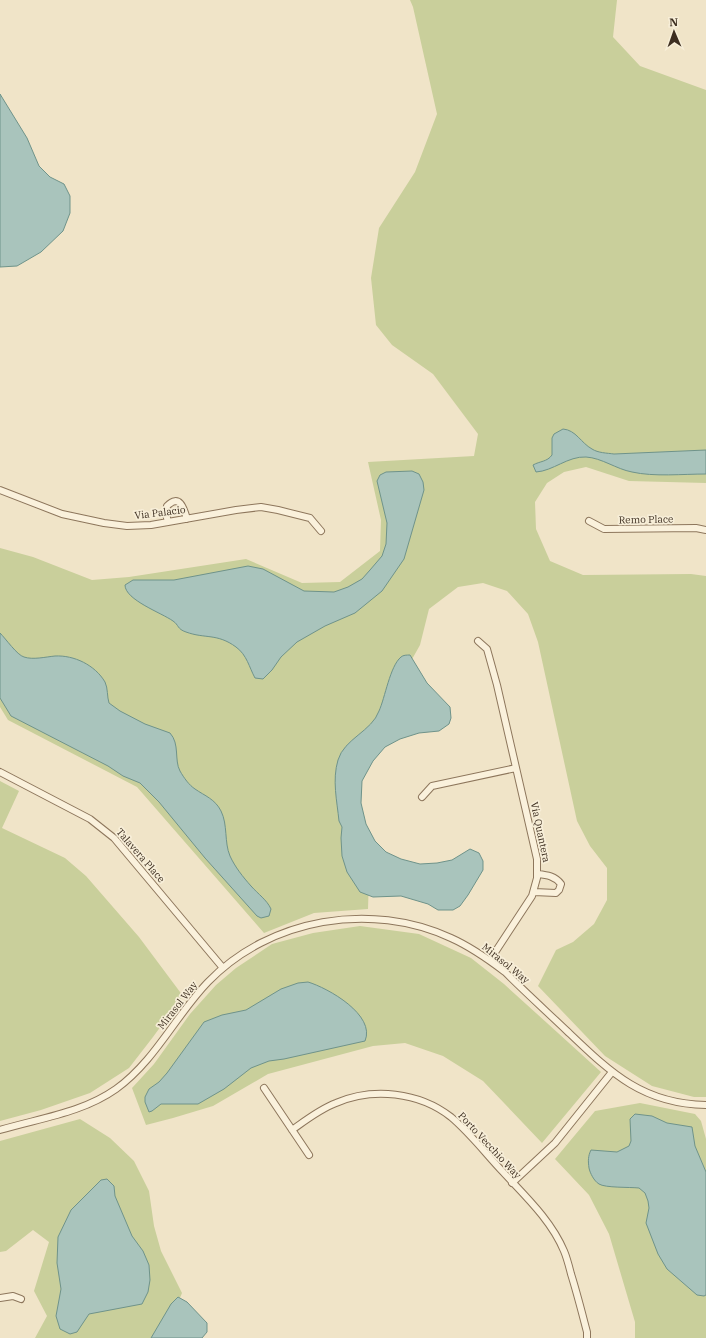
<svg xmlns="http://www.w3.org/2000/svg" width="706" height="1338" font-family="'IBM Plex Serif',serif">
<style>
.green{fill:#c9cf9b}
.water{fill:#a9c4bc;stroke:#6f938a}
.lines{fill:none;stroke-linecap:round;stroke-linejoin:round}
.minor-casing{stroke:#8d765c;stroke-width:8}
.minor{stroke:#faf1dc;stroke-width:6}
.labels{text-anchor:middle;stroke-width:3.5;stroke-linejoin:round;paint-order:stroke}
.street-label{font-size:10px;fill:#3d2e20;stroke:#f7eed8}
</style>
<rect width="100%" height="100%" fill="#f0e4c8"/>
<path class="green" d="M 410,0 L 617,0 L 613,37 L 640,66 L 706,90 L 706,483 L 629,481 L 586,467 L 564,472 L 547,483 L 535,502 L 536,529 L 550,561 L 583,575 L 691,574 L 706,576 L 706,1097 L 694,1097 L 652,1086 L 605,1056 L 538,986 L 556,950 L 573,942 L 594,924 L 607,900 L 607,868 L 590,846 L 577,821 L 538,642 L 528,614 L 507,591 L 483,583 L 458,587 L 429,609 L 420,645 L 360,752 L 352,816 L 369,877 L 368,909 L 314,913 L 264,933 L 137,787 L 8,720 L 0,707 L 0,548 L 33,557 L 92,580 L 129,577 L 246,559 L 302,583 L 340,582 L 380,551 L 381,520 L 368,462 L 474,456 L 478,434 L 433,374 L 392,345 L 376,325 L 371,278 L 379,228 L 415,172 L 437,114 L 413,7 Z
M 0,781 L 19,791 L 2,828 L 65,858 L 86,876 L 139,937 L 183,996 L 153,1037 L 129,1068 L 90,1093 L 41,1110 L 0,1121 Z
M 360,926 L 419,934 L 471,958 L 504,984 L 601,1072 L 542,1143 L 483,1081 L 443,1056 L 405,1043 L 373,1046 L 268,1074 L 213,1106 L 173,1118 L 146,1125 L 132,1088 L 154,1064 L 190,1014 L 216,985 L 236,968 L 272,944 L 313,933 Z
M 640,1103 L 695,1114 L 701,1121 L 706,1139 L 706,1338 L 635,1338 L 635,1322 L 609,1234 L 589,1195 L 555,1159 L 595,1111 Z
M 80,1119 L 110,1138 L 134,1161 L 149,1191 L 154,1226 L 161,1251 L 182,1293 L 172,1317 L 158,1338 L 35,1338 L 47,1316 L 34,1291 L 49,1242 L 33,1230 L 6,1251 L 0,1252 L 0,1141 Z"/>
<path class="water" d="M 0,94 L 27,138 L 39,166 L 50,177 L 64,184 L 70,196 L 70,213 L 63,231 L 41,252 L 17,266 L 0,267 Z
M 563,429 C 576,430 581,443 592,449 C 598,453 607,453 614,454 L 706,450 L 706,474 C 683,474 654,477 632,472 C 616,469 602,458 586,457 C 568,456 553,471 536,472 L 533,465 C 540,461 547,462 552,455 L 552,438 L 554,434 Z
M 412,471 L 419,474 L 423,482 L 424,490 L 404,559 L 382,591 L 355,613 L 325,626 L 297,642 L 281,657 L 272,670 L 263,679 L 255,678 C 249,667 247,655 236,647 C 217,633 205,639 186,632 C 177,629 179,625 173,621 C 162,613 125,600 125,585 L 133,580 L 174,580 L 248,566 L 263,569 L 304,591 L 334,592 L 348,587 L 362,579 L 370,570 L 382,556 L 386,544 L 387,523 L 377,481 L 380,475 L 386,472 Z
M 0,633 C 6,639 17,655 24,657 C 33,660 45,657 55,656 C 74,655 95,665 105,682 C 108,688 107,697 109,703 L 120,711 L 145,724 L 170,733 C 180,744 174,760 180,771 C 184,778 189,785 195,789 C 205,796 215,799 221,811 C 228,825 224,842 230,856 C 235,867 243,877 251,886 C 258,894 267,900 271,909 L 269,916 L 261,918 L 257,916 L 205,858 L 159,802 L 140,783 L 123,776 L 108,766 L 11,716 L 0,698 Z
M 410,655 L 427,683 L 450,707 L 451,718 L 449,724 L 439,731 L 419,733 L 400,739 L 385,747 L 373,761 L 362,781 L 361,803 L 366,824 L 375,841 L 386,852 L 401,859 L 420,864 L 437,863 L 452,860 L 470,849 L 479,853 L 483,861 L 483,870 L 468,895 L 460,906 L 453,910 L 438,910 L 428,904 L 401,896 L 373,897 L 360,892 L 347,872 L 342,856 L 341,838 L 342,827 L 339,821 C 337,801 332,780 338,760 C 344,739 372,731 379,711 C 385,698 390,666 401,657 C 403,655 407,655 410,655 Z
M 308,982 C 328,988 376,1015 365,1041 L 284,1059 L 269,1061 L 251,1068 L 224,1089 L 198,1104 L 161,1104 L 152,1111 L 149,1112 L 145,1102 L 145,1097 L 149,1089 L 159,1082 L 167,1073 L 204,1022 L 222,1015 L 246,1010 L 281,989 L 298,983 Z
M 635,1114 L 652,1116 L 667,1123 L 692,1127 L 695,1146 L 706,1172 L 706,1295 L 704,1296 L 697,1295 L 667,1269 L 658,1254 L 646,1223 L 649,1208 L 648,1201 L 645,1193 L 639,1188 C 630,1187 605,1188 599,1184 C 594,1181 590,1173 589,1168 C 588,1161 588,1156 591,1150 L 617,1152 L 629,1146 L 631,1141 L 630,1119 Z
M 107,1179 L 114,1186 L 115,1196 L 132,1236 L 143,1251 L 149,1265 L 150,1280 L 148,1292 L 142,1304 L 89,1314 L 77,1332 L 70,1334 L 60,1329 L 56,1316 L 61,1289 L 57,1263 L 58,1237 L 71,1210 L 101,1180 Z
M 178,1297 L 187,1302 L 207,1323 L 207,1332 L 202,1338 L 151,1338 L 171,1304 Z"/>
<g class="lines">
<g class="minor-casing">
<path id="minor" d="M 0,490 L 62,514 L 104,523 L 127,526 L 151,525 L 236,510 L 261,507 L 278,510 L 310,518 L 321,531
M 589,521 L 604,529 L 696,528 L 706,530
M 168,522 L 166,514 L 167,506 C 180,493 184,509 187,519
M 478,641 L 487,649 L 497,685 L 537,859 L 537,878 L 532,896 L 490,960
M 0,772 L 90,819 L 114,838 L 223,968
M 422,797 L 432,786 L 516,768
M 534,892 L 556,893 L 559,890 L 561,884 C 555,876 547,875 538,874
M 264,1088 L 309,1155
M 0,1130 C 40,1118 82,1113 116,1089 C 155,1061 176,1015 208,982 C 270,918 371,901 451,938 C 471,947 488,959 505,972 C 525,992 546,1011 567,1031 C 610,1072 642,1104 706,1105
M 292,1130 C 306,1120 320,1109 336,1103 C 373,1087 419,1092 451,1117 C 470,1133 486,1154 503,1172 C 525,1196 551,1220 564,1251 C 567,1258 569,1266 571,1274 C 577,1293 582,1313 587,1332 L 587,1338
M 512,1183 L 555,1143 L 612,1072
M 0,1298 L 13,1296 L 21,1299"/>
</g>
<use href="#minor" class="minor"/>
</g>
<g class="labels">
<g class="street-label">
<text transform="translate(160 512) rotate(-7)" y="4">Via Palacio</text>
<text transform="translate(646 519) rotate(-1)" y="4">Remo Place</text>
<text transform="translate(541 832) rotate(78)" y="4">Via Quantera</text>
<text transform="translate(141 855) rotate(49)" y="4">Talavera Place</text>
<text transform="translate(506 963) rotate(39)" y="4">Mirasol Way</text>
<text transform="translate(177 1005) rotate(-52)" y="4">Mirasol Way</text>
<text transform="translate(490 1145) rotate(47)" y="4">Porto Vecchio Way</text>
</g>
</g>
<g transform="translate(674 32) rotate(358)" stroke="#f7eed8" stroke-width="3" paint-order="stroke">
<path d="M0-3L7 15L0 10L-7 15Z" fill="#3d2e20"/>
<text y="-6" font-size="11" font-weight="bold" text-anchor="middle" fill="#3d2e20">N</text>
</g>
</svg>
